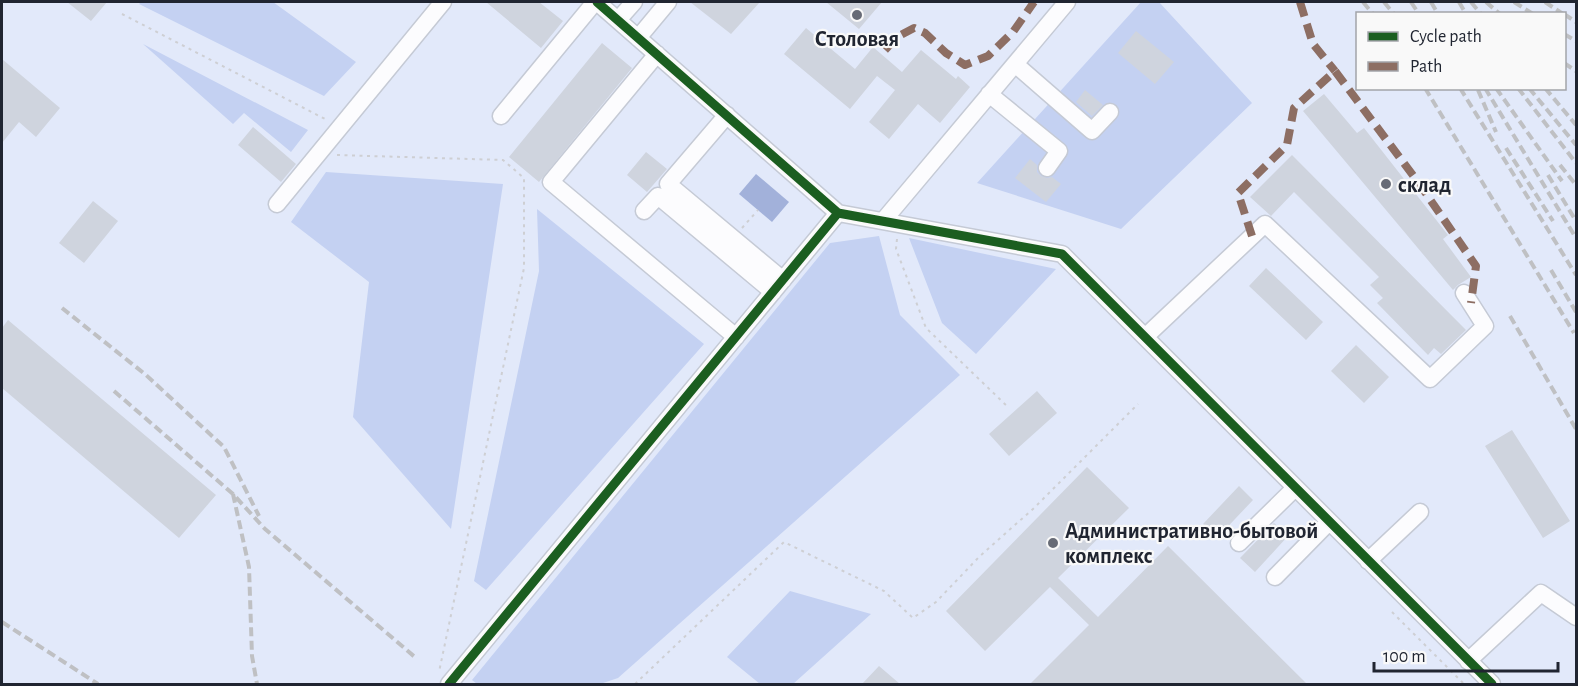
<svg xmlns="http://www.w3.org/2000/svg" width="1578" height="686" font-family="'Alegreya Sans',sans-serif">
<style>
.built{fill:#e2e9fa;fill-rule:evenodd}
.green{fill:#c4d1f2}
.water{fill:#a2b1da}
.building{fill:#cfd4de}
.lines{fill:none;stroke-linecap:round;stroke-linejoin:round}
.minor-casing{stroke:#c5cad5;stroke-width:19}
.path{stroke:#cecfd3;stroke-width:2;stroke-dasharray:3 4.5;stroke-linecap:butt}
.minor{stroke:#fcfcfe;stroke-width:16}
.rail{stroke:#bfc0c3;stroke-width:4;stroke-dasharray:9 4.5;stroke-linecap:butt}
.quiet{stroke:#8d6e63;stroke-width:8;stroke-dasharray:15 8;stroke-linecap:butt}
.cycleway-casing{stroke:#f9f9f9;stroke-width:13}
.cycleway{stroke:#1b5e20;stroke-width:9}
.poi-dot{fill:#676b76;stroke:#f9f9f9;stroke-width:2}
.labels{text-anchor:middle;stroke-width:4.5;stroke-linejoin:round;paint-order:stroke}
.poi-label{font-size:22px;font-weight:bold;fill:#202531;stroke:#f9f9f9;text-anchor:start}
</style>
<rect width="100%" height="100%" fill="#eaeef6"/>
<path class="built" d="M 2,2 L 1576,2 L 1576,684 L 2,684 ZM 1358,14 L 1564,14 L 1564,88 L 1358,88 Z"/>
<path class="green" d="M 141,2 L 273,2 L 356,62 L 324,96 L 139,4 Z
M 1141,2 L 1159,2 L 1252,103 L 1121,229 L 977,183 Z
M 143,44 L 308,130 L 291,152 L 244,113 L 233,124 Z
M 326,172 L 503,184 L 451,529 L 353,417 L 369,282 L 291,222 Z
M 537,209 L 704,344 L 486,590 L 474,581 L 539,271 Z
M 879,236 L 900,315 L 960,375 L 618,678 L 600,684 L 477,684 L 472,680 L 830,243 Z
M 909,238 L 1056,269 L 976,354 L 942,323 Z
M 790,591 L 871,614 L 793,684 L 760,684 L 727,657 Z"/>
<path class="water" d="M 756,174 L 789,202 L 772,222 L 739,194 Z"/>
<path class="building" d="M 67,2 L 107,2 L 91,21 Z
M 486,2 L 539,2 L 563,21 L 541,48 Z
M 690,2 L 760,2 L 731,34 Z
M 826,2 L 882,2 L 859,29 Z
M 806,28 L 855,69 L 873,47 L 902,72 L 921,50 L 956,79 L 958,76 L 970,87 L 940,123 L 918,104 L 889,139 L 869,122 L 895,90 L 877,76 L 850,109 L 784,54 Z
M 1136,31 L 1174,62 L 1155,84 L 1118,53 Z
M 602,43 L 632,68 L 539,182 L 509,157 Z
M 2,59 L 60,108 L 36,137 L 19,122 L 2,143 Z
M 1085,90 L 1103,105 L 1092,116 L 1076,102 Z
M 1324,94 L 1357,133 L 1364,128 L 1448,235 L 1443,239 L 1471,277 L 1458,285 L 1453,290 L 1303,111 Z
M 253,127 L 296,164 L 281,182 L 238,145 Z
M 646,152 L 667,169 L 647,192 L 627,175 Z
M 1292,155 L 1466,330 L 1441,354 L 1434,348 L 1428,355 L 1377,303 L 1383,298 L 1370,285 L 1379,277 L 1294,192 L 1271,216 L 1250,197 Z
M 1030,159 L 1037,165 L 1037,172 L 1041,176 L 1047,178 L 1052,177 L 1061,184 L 1046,202 L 1015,178 Z
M 93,201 L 118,221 L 84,263 L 59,243 Z
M 1266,268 L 1323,322 L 1306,340 L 1249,286 Z
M 8,320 L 216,495 L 179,538 L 2,388 L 2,328 Z
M 1356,345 L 1389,377 L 1364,403 L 1331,371 Z
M 1037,391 L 1057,413 L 1009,456 L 989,434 Z
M 1512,430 L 1570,521 L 1543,538 L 1485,446 Z
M 1087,467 L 1129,508 L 1058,578 L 1098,617 L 1168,546 L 1307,684 L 1030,684 L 1089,625 L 1050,587 L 985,651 L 946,611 Z
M 1239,486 L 1253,500 L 1217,538 L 1203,524 Z
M 1274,523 L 1288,536 L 1255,572 L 1240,558 Z
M 879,666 L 900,684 L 862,684 Z"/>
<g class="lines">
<g class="minor-casing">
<path id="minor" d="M 597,2 L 838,213 L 1062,254 L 1492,684
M 618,20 L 634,2
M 638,38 L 668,2
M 657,54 L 551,182 L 736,337
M 1015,64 L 1092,131 L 1110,112
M 989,94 L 1059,151 L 1047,168
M 727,115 L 668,184 L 783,280
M 501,116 L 595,2
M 277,204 L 443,2
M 644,211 L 658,196 L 773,292
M 883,221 L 1067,2
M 1145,337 L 1265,224 L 1430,379 L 1485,326 L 1464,293
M 1239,543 L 1295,488
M 1368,561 L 1420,512
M 1275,577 L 1329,522
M 1468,661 L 1541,593 L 1576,617
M 449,684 L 838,213"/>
</g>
<path class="path" d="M 122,14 L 327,120
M 337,155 L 503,160 L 524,178 L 524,268 L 439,672
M 742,228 L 758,210
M 897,239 L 896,249 L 926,328 L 1009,408
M 1392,612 L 1464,684
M 635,684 L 784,542 L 884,591 L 913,618 L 936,602 L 979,557 L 1034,508 L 1138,404"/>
<use href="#minor" class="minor"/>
<path class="rail" d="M 1363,2 L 1373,14
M 1384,2 L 1394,14
M 1411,2 L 1419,14
M 1431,2 L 1438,14
M 1459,2 L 1466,14
M 1471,2 L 1481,14
M 1486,2 L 1500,14
M 1514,2 L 1533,14
M 1545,2 L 1563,14
M 1564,14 L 1576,22
M 1564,34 L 1576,41
M 1564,63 L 1576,71
M 1425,88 L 1574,333
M 1460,88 L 1576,275
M 1485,88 L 1576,238
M 1496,88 L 1562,181
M 1518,88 L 1576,163
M 1529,88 L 1576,145
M 1545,88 L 1576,125
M 1478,90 L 1496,132
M 1506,148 L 1553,221
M 1560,165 L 1576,185
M 1548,175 L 1576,221
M 1551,270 L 1576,312
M 62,308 L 146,375 L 224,447 L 259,516
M 1510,316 L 1576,429
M 114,391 L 233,494 L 265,529 L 416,658
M 233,494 L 249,567 L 252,656 L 257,684
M 2,622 L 98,684"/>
<path class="quiet" d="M 1300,2 L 1313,44 L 1335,71
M 885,50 L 897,37 L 914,28 L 925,33 L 946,53 L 965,65 L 988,56 L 1013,32 L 1034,2
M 1252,236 L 1238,193 L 1287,145 L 1294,108 L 1335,71 L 1418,182 L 1476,266 L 1471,303"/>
<g class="cycleway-casing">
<path id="cycleway" d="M 597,2 L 838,213 L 1062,254 L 1492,684
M 449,684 L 838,213"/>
</g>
<use href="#cycleway" class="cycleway"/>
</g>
<g class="poi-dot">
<circle cx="857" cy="15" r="6"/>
<circle cx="1386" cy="184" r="6"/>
<circle cx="1053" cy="543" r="6"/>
</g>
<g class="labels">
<g class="poi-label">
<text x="857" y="46" text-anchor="middle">Столовая</text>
<text x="1398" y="192">склад</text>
<text x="1065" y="538">Административно-бытовой<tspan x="1065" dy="25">комплекс</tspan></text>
</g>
</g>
<rect width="1578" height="686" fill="none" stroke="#202531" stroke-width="6"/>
<rect x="1356" y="12" width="210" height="78" fill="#f9f9f9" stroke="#a2a4a9" stroke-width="1.5"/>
<rect x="1368" y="32" width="30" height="9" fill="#1b5e20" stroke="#a2a4a9" stroke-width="1.5"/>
<text x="1410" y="42" font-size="18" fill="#202531">Cycle path</text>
<rect x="1368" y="62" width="30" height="9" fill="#8d6e63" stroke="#a2a4a9" stroke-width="1.5"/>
<text x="1410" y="72" font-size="18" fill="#202531">Path</text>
<path d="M1374 662v9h184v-9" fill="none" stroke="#202531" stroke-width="3"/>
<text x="1383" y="662" font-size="18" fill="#202531" stroke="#f9f9f9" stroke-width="4.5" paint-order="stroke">100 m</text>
</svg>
